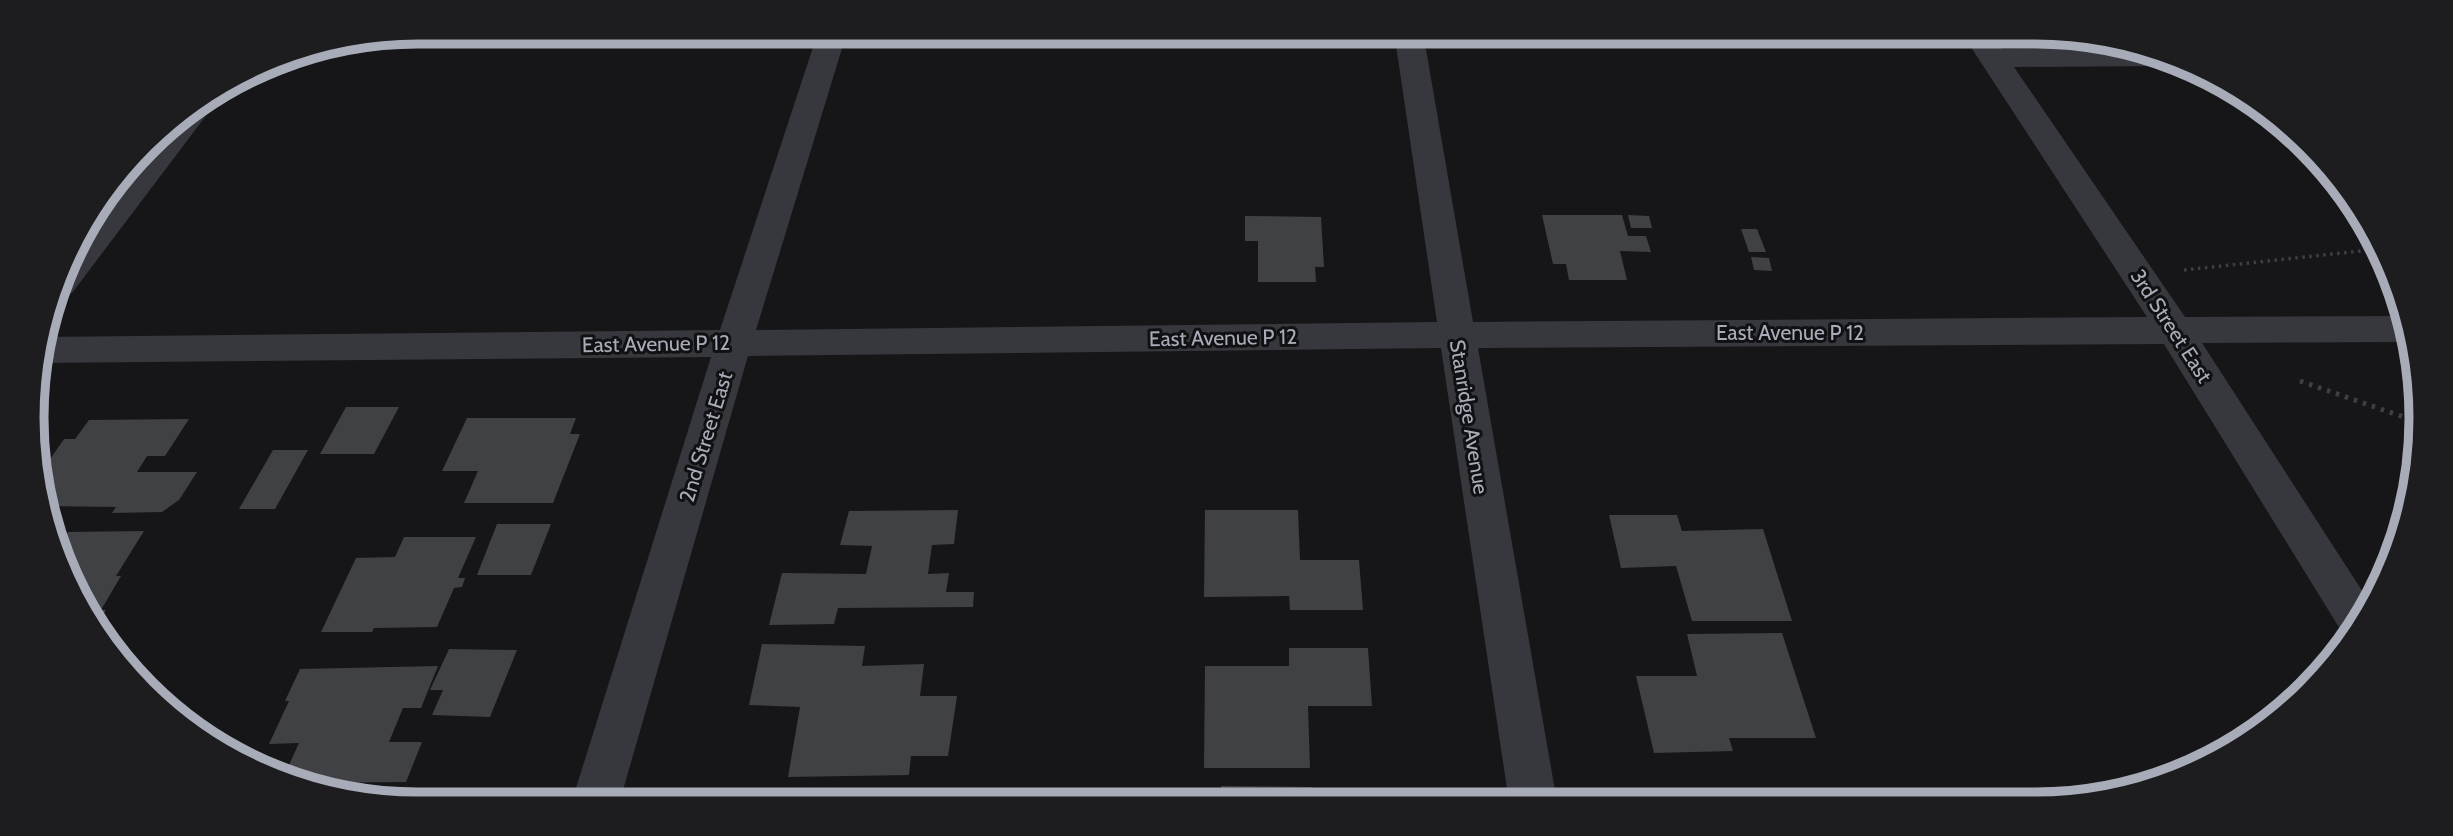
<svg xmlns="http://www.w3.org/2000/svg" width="2453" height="836" font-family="Cabin,sans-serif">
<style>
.building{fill:#404145}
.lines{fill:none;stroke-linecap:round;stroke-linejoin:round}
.path-far1{stroke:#3d3f44;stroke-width:3.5;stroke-dasharray:2.5 4.5;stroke-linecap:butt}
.path{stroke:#3d3f44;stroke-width:5;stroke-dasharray:3.5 6;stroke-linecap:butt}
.minor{fill:#37383d;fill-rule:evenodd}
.labels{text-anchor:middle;stroke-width:6;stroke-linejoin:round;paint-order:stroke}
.street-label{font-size:21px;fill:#a8acb8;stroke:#111113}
.rim{fill:none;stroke:#a8acb8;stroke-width:9}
</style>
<rect width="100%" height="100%" fill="#161618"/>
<path class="building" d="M 1542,215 L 1622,215 L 1628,236 L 1646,236 L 1651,252 L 1620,251 L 1627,280 L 1569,280 L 1566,264 L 1553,264 Z
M 1628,215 L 1649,216 L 1652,228 L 1631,228 Z
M 1245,216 L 1321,217 L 1324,267 L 1315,267 L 1316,282 L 1258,282 L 1258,241 L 1245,241 Z
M 1741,229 L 1757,229 L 1766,252 L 1749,252 Z
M 1751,257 L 1769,258 L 1772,271 L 1754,270 Z
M 346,407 L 399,407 L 374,454 L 320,454 Z
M 467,418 L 576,418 L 570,434 L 580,434 L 553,503 L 464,503 L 478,471 L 442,471 Z
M 189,419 L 165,456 L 147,456 L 137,472 L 197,472 L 179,500 L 162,512 L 112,513 L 116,507 L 44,506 L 42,471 L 64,439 L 75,439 L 89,420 Z
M 273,450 L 308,450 L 275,509 L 239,509 Z
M 958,510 L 954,544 L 932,545 L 928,574 L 949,573 L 946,592 L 974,592 L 973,607 L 838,608 L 834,624 L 769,625 L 782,573 L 866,574 L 872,546 L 840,545 L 849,511 Z
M 1205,510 L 1298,510 L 1300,560 L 1359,560 L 1363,610 L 1290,610 L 1289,596 L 1204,597 Z
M 1609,515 L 1677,515 L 1682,531 L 1763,529 L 1792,621 L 1692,621 L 1676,566 L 1621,568 Z
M 497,524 L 551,524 L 531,575 L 477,575 Z
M 144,531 L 116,576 L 121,576 L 101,610 L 106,610 L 95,629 L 58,547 L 68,532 Z
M 404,537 L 476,537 L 458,578 L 465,578 L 462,587 L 454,588 L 437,627 L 374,628 L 372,632 L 321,632 L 356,558 L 395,557 Z
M 1782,633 L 1816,738 L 1729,738 L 1733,751 L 1654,753 L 1636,676 L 1697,676 L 1687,634 Z
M 762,644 L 865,646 L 862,666 L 924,664 L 920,696 L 957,696 L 948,756 L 911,756 L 909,775 L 788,777 L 800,707 L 749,705 Z
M 1289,648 L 1368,648 L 1372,706 L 1308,706 L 1310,768 L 1204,768 L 1205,666 L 1289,666 Z
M 449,649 L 517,650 L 490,717 L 432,715 L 443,690 L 430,690 Z
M 438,666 L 421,708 L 403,708 L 389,742 L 422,742 L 406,782 L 301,783 L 284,776 L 299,743 L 269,744 L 289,701 L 285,701 L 300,669 Z
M 1221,786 L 1312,787 L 1313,803 L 1221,803 Z
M 787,788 L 913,788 L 911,804 L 783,804 Z
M 1745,790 L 1748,802 L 1662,802 L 1660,792 Z
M 347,793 L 396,793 L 393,801 Z"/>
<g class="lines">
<path class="path-far1" d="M 2184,270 L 2378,249"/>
<path class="path" d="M 2300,381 L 2415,421"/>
<path class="minor" d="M 818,32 L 847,32 L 756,330 L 1437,322 L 1394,32 L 1423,32 L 1473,322 L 2147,317 L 1961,32 L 1990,32 L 2002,49 L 2142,48 L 2170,62 L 2159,66 L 2014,67 L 2185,317 L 2401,316 L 2409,341 L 2405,342 L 2202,343 L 2370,603 L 2357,632 L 2350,639 L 2345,637 L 2164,344 L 1478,348 L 1557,802 L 1509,802 L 1441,348 L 748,356 L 619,804 L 571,804 L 711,357 L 36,363 L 44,337 L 720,330 Z
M 208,100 L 213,106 L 208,113 L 72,293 L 57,295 L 72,247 L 133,167 L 164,127 Z"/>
</g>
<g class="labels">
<g class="street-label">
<text transform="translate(2171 326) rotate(57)" y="7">3rd Street East</text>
<text x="1790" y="340">East Avenue P 12</text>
<text transform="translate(1223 338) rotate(-1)" y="7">East Avenue P 12</text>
<text transform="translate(656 344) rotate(-1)" y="7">East Avenue P 12</text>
<text transform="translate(1469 417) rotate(81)" y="7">Stanridge Avenue</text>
<text transform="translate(706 437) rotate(-73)" y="7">2nd Street East</text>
</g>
</g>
<path d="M0 0H2453V836H0ZM418 44H2035A374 374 0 0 1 2409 418V418A374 374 0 0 1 2035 792H418A374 374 0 0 1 44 418V418A374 374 0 0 1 418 44Z" fill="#1d1d20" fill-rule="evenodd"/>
<path class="rim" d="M418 44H2035A374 374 0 0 1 2409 418V418A374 374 0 0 1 2035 792H418A374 374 0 0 1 44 418V418A374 374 0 0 1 418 44Z"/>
</svg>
